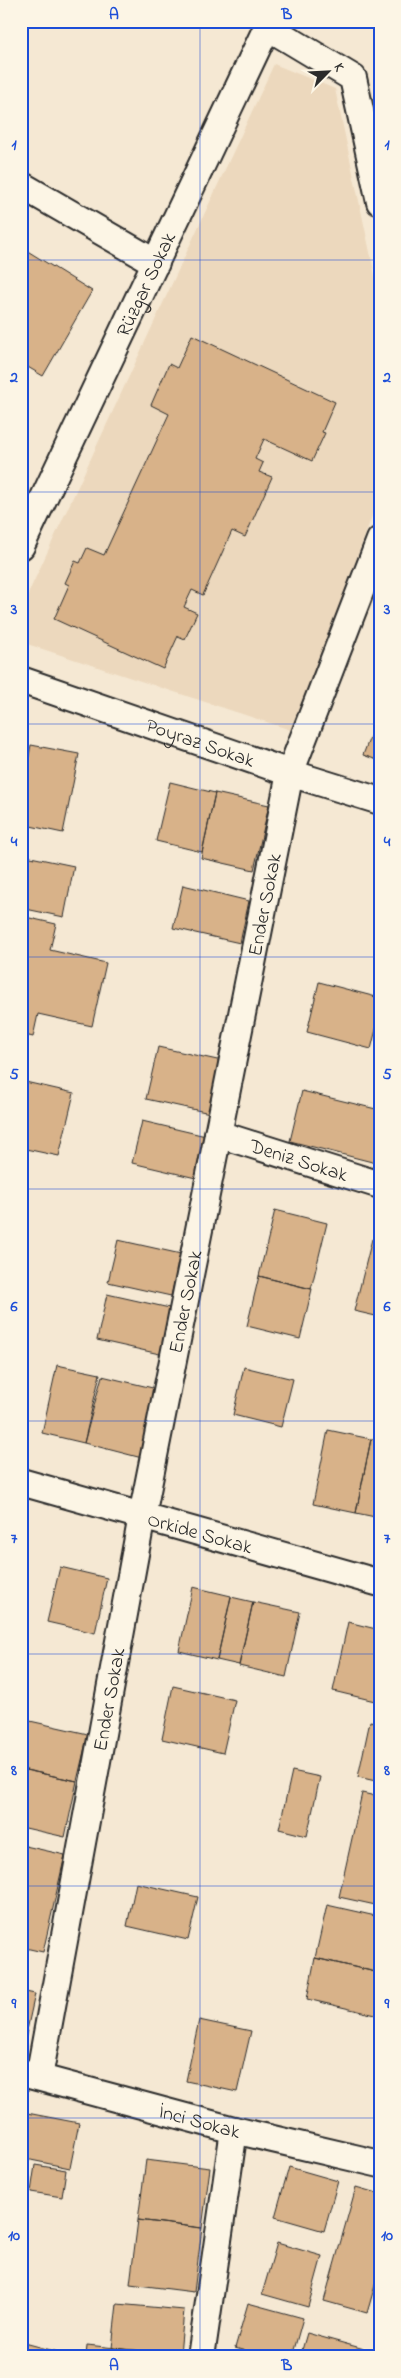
<svg xmlns="http://www.w3.org/2000/svg" width="401" height="2378" font-family="'Indie Flower',sans-serif">
<style>
.built{fill:#ecd8bd}
.building{fill:#d8b289;stroke:#2b2b2b}
.lines{fill:none;stroke-linecap:round;stroke-linejoin:round}
.minor-casing{stroke:#2b2b2b;stroke-width:30}
.minor{stroke:#fcf5e5;stroke-width:26}
.grid{fill:none;stroke:#1d4ed8;stroke-width:1;stroke-opacity:0.55}
.labels{text-anchor:middle;stroke-width:4;stroke-linejoin:round;paint-order:stroke}
.street-label{font-size:20px;fill:#2b2b2b;stroke:#fcf5e5}
.neatline{fill:none;stroke:#1d4ed8;stroke-width:2}
.grid-label{font-size:16px;text-anchor:middle;font-weight:bold;fill:#1d4ed8}
</style>
<rect width="100%" height="100%" fill="#f5e8d3"/>
<filter id="ink" filterUnits="userSpaceOnUse"><feTurbulence type="fractalNoise" baseFrequency=".02" numOctaves="2"/><feDisplacementMap in="SourceGraphic" scale="10" xChannelSelector="R" yChannelSelector="G"/><feConvolveMatrix kernelMatrix="1 2 1 2 8 2 1 2 1" color-interpolation-filters="sRGB"/></filter>
<g filter="url(#ink)">
<path class="built" d="M 274,64 L 335,89 L 380,299 L 380,494 L 294,731 L 21,642 L 21,609 Z"/>
<path class="building" d="M 21,247 L 92,291 L 43,376 L 21,363 Z
M 192,335 L 335,402 L 322,432 L 325,433 L 312,461 L 264,439 L 255,459 L 263,463 L 259,472 L 272,477 L 245,537 L 232,531 L 203,595 L 192,590 L 184,607 L 197,613 L 185,639 L 178,636 L 163,669 L 54,619 L 69,585 L 65,583 L 75,561 L 80,563 L 87,548 L 104,555 L 169,414 L 151,405 L 169,364 L 177,368 Z
M 380,711 L 380,761 L 363,755 Z
M 31,745 L 79,754 L 63,833 L 21,824 L 21,798 Z
M 170,782 L 215,793 L 202,852 L 156,841 Z
M 215,793 L 269,805 L 254,870 L 201,858 Z
M 21,855 L 74,866 L 64,917 L 21,908 Z
M 183,885 L 249,901 L 240,943 L 173,928 Z
M 21,916 L 56,924 L 50,950 L 106,963 L 92,1026 L 38,1014 L 33,1037 L 21,1034 Z
M 319,982 L 380,998 L 380,1014 L 371,1049 L 307,1032 Z
M 158,1047 L 222,1061 L 210,1113 L 146,1099 Z
M 21,1081 L 74,1093 L 59,1156 L 21,1148 Z
M 302,1091 L 380,1110 L 380,1164 L 290,1141 Z
M 142,1121 L 210,1137 L 200,1179 L 132,1163 Z
M 275,1210 L 327,1223 L 311,1289 L 259,1276 Z
M 372,1239 L 380,1241 L 380,1317 L 354,1311 Z
M 118,1240 L 181,1254 L 171,1296 L 108,1282 Z
M 259,1276 L 312,1289 L 300,1339 L 247,1326 Z
M 107,1294 L 174,1309 L 164,1355 L 97,1340 Z
M 57,1365 L 100,1374 L 84,1443 L 42,1433 Z
M 244,1367 L 293,1379 L 281,1427 L 233,1415 Z
M 102,1376 L 157,1389 L 142,1458 L 84,1443 Z
M 328,1430 L 371,1439 L 356,1513 L 313,1504 Z
M 371,1439 L 380,1440 L 380,1518 L 356,1513 Z
M 60,1567 L 107,1578 L 95,1633 L 47,1622 Z
M 193,1587 L 231,1596 L 217,1660 L 179,1651 Z
M 231,1597 L 253,1602 L 239,1665 L 217,1660 Z
M 253,1602 L 300,1612 L 286,1677 L 239,1666 Z
M 348,1622 L 380,1630 L 379,1702 L 333,1691 Z
M 173,1686 L 235,1700 L 223,1753 L 162,1739 Z
M 21,1719 L 88,1734 L 77,1781 L 21,1769 Z
M 370,1721 L 380,1723 L 380,1782 L 358,1777 Z
M 21,1769 L 77,1781 L 65,1837 L 21,1827 Z
M 292,1771 L 320,1777 L 307,1836 L 279,1829 Z
M 362,1793 L 380,1797 L 380,1906 L 339,1897 Z
M 21,1845 L 65,1855 L 43,1952 L 21,1947 Z
M 136,1883 L 198,1897 L 188,1940 L 127,1926 Z
M 327,1905 L 380,1917 L 380,1973 L 315,1958 Z
M 315,1958 L 380,1973 L 380,2016 L 307,1999 Z
M 21,1991 L 35,1994 L 22,2053 L 21,2053 Z
M 199,2020 L 251,2031 L 237,2092 L 186,2081 Z
M 27,2113 L 79,2123 L 70,2168 L 21,2158 L 21,2140 Z
M 146,2160 L 210,2168 L 202,2228 L 138,2220 Z
M 35,2165 L 66,2170 L 62,2197 L 31,2192 Z
M 289,2167 L 338,2181 L 324,2231 L 275,2217 Z
M 356,2187 L 380,2194 L 380,2268 L 367,2313 L 324,2301 Z
M 138,2220 L 202,2228 L 194,2292 L 130,2284 Z
M 277,2243 L 322,2256 L 308,2307 L 262,2294 Z
M 248,2303 L 303,2318 L 292,2357 L 266,2357 L 235,2348 Z
M 117,2304 L 184,2310 L 180,2355 L 112,2348 Z
M 307,2333 L 375,2352 L 373,2357 L 300,2357 Z
M 21,2342 L 62,2353 L 61,2357 L 21,2357 Z
M 87,2345 L 180,2355 L 179,2357 L 86,2357 Z"/>
<g class="lines">
<g class="minor-casing">
<g id="minor">
<path d="M 268,27 L 353,78 L 380,202"/>
<path d="M 21,185 L 156,263"/>
<path id="s1" d="M 21,546 L 270,21"/>
<path id="s2" d="M 21,680 L 290,773 L 380,801"/>
<path id="s3" d="M 218,1134 L 380,1185"/>
<path id="s4" d="M 21,1482 L 380,1583"/>
<path id="s5" d="M 22,2073 L 234,2130 L 380,2164"/>
<path id="s6" d="M 39,2077 L 142,1516 L 290,773 L 380,540"/>
<path d="M 201,2357 L 234,2130"/>
</g>
</g>
<use href="#minor" class="minor"/>
</g>
</g>
<path class="grid" d="M 200,21 L 200,2357M 21,260 L 380,260M 21,492 L 380,492M 21,724 L 380,724M 21,957 L 380,957M 21,1189 L 380,1189M 21,1421 L 380,1421M 21,1654 L 380,1654M 21,1886 L 380,1886M 21,2118 L 380,2118"/>
<g class="labels">
<g class="street-label">
<text dy="7" stroke="none"><textPath href="#s1" startOffset="290">Rüzgar Sokak</textPath></text>
<text dy="7" stroke="none"><textPath href="#s2" startOffset="190">Poyraz Sokak</textPath></text>
<text dy="7" stroke="none"><textPath href="#s6" startOffset="1194">Ender Sokak</textPath></text>
<text dy="7" stroke="none"><textPath href="#s3" startOffset="85">Deniz Sokak</textPath></text>
<text dy="7" stroke="none"><textPath href="#s6" startOffset="789">Ender Sokak</textPath></text>
<text dy="7" stroke="none"><textPath href="#s4" startOffset="186">Orkide Sokak</textPath></text>
<text dy="7" stroke="none"><textPath href="#s6" startOffset="384">Ender Sokak</textPath></text>
<text dy="7" stroke="none"><textPath href="#s5" startOffset="184">İnci Sokak</textPath></text>
</g>
</g>
<rect width="401" height="2378" fill="none" stroke="#fcf5e5" stroke-width="55"/>
<g transform="translate(328 72) rotate(66)" stroke="#fcf5e5" stroke-width="4" paint-order="stroke">
<path d="M0-4L9 19L0 12L-9 19Z" fill="#2b2b2b"/>
<text y="-8" font-size="14" font-weight="bold" text-anchor="middle" fill="#2b2b2b">K</text>
</g>
<rect x="28" y="28" width="346" height="2322" class="neatline"/>
<g class="grid-label">
<text x="114" y="19">A</text>
<text x="287" y="19">B</text>
<text x="14" y="149">1</text>
<text x="387" y="149">1</text>
<text x="14" y="382">2</text>
<text x="387" y="382">2</text>
<text x="14" y="614">3</text>
<text x="387" y="614">3</text>
<text x="14" y="846">4</text>
<text x="387" y="846">4</text>
<text x="14" y="1079">5</text>
<text x="387" y="1079">5</text>
<text x="14" y="1311">6</text>
<text x="387" y="1311">6</text>
<text x="14" y="1543">7</text>
<text x="387" y="1543">7</text>
<text x="14" y="1775">8</text>
<text x="387" y="1775">8</text>
<text x="14" y="2008">9</text>
<text x="387" y="2008">9</text>
<text x="14" y="2240">10</text>
<text x="387" y="2240">10</text>
<text x="114" y="2370">A</text>
<text x="287" y="2370">B</text>
</g>
</svg>
